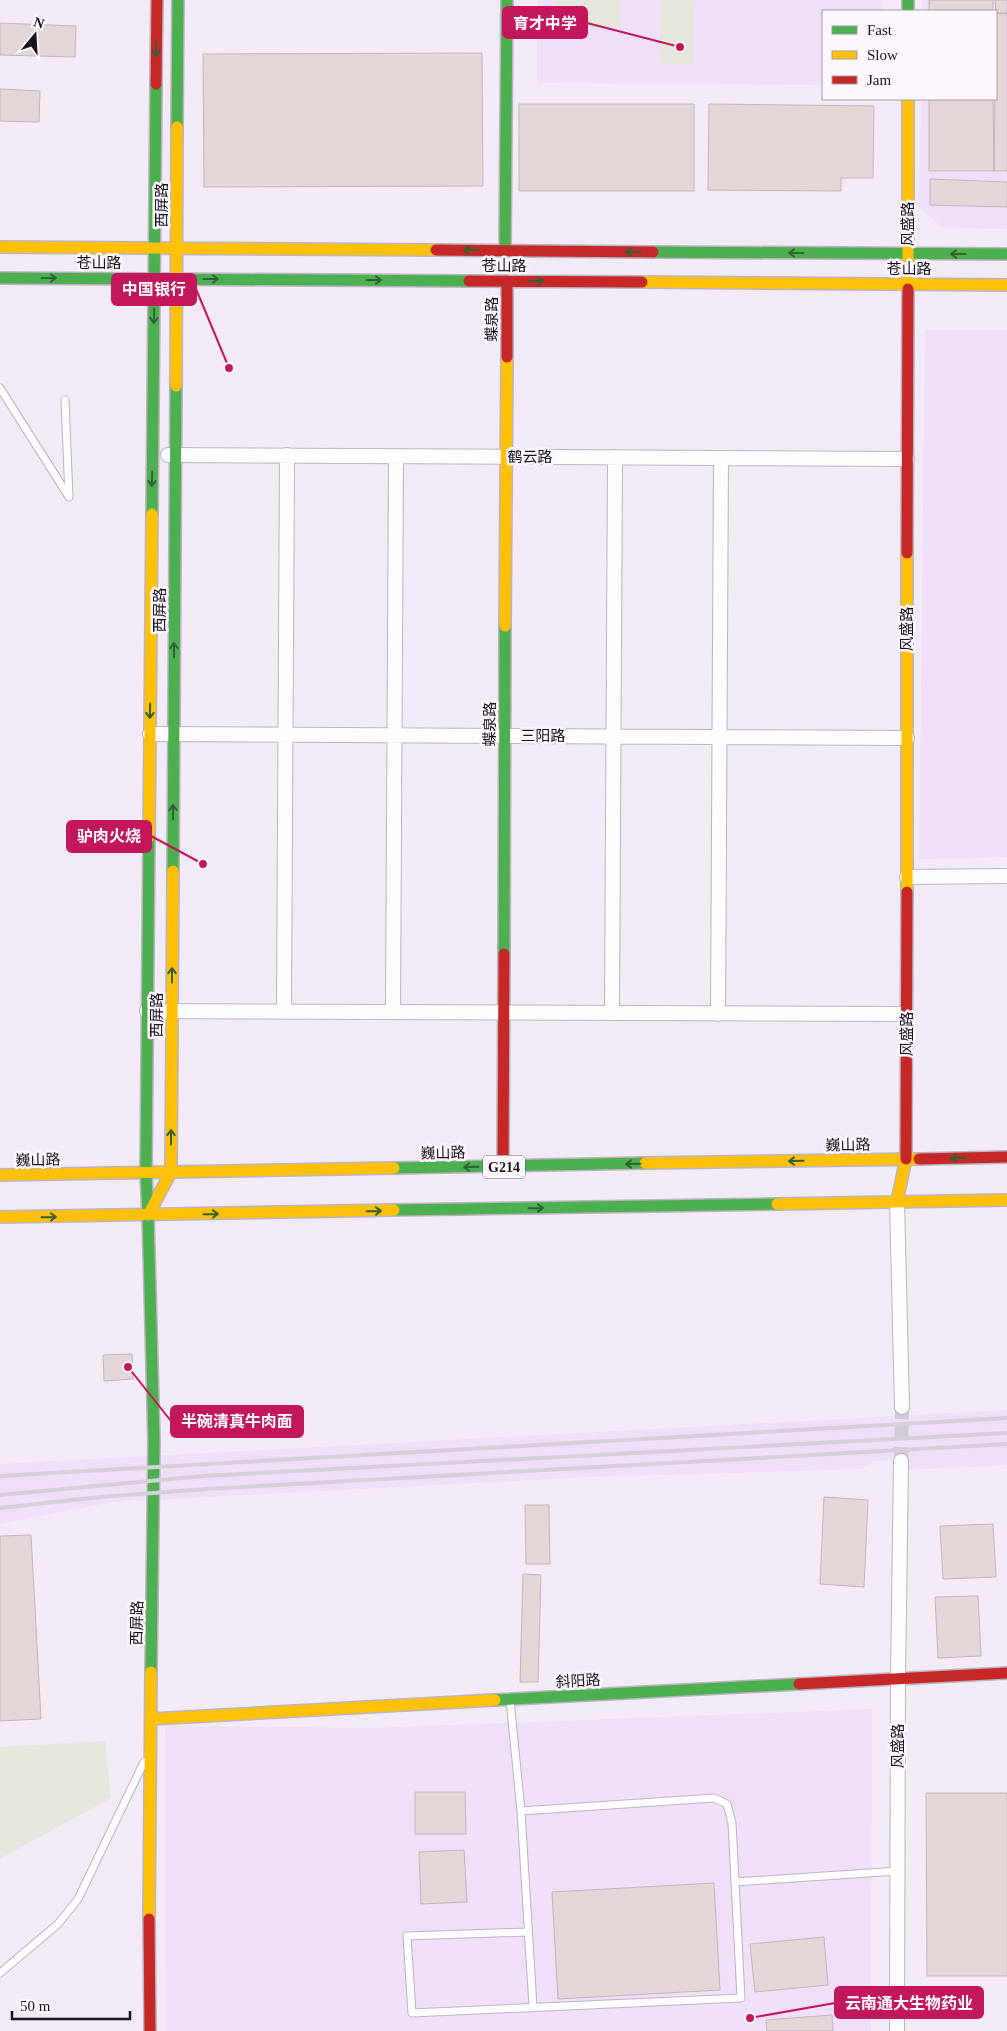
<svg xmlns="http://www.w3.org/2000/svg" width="1007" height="2031" font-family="'Times New Roman','Noto Sans SC',serif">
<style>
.built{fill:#f0dff8}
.green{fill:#e5e6dc}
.building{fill:#e4d7d8;stroke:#c0b6b9}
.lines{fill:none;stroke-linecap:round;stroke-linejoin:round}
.street-tunnel{stroke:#d2cad6;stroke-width:14;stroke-dasharray:14 7;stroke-linecap:butt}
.lane-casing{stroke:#bbb4bf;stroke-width:9}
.street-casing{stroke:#bbb4bf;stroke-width:16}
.fast-casing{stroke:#bbb4bf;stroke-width:14}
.slow-casing{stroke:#bbb4bf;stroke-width:14}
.jam-casing{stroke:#bbb4bf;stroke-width:14}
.lane{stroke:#fdfcfe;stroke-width:7}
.street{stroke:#fdfcfe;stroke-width:14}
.fast{stroke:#4caf50;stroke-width:11}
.slow{stroke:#ffc107;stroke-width:11}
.jam{stroke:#c62828;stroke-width:11}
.rail{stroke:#d4d1d6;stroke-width:4}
.oneway{stroke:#326136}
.labels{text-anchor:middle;stroke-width:5;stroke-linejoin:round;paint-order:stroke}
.shield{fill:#fbf7fd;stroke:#5d5760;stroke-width:1}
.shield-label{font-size:14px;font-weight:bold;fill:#19131c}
.street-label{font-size:15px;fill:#19131c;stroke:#fbf7fd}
.leader{fill:none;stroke:#c2185b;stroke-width:2}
.callout-dot{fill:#c2185b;stroke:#fbf7fd;stroke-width:2}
.callout{fill:#c2185b;stroke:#c2185b;stroke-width:2}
.callout-label{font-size:16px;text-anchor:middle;font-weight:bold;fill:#fff}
</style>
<rect width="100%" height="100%" fill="#f3eaf7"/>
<path class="built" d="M 537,0 L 882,0 L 882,11 L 823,11 L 823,85 L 537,83 Z
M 922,0 L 1007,0 L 1007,229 L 943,228 L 919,207 L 921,99 L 996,99 L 996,11 L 922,11 Z
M 925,330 L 1007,330 L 1007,857 L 919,859 Z
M 1007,1410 L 1007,1465 L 908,1470 L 894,1460 L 874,1461 L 862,1469 L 590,1477 L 112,1502 L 0,1524 L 0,1464 Z
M 872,1709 L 871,2031 L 166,2031 L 165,1726 L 374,1728 Z"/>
<path class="green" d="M 557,0 L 621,0 L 621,27 L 557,26 Z
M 661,0 L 695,0 L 693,64 L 659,63 Z
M 105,1741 L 111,1798 L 3,1857 L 0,1860 L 0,1747 Z"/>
<path class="building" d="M 929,0 L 993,0 L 993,11 L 929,11 Z
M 995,0 L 1007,0 L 1007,14 L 996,13 Z
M 996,13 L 1007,13 L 1007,171 L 994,171 Z
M 0,23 L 76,26 L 75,57 L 0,55 Z
M 482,53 L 483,186 L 204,187 L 203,54 Z
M 0,89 L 40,91 L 39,122 L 0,121 Z
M 929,99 L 993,99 L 994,171 L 929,171 Z
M 519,104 L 694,104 L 694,191 L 519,191 Z
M 709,104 L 874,106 L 873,178 L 841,178 L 841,191 L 708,190 Z
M 930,179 L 1007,182 L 1007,207 L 930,205 Z
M 132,1354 L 133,1379 L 104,1381 L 103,1355 Z
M 824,1497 L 868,1500 L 864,1587 L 820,1584 Z
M 525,1505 L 549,1505 L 550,1564 L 526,1564 Z
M 993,1524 L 996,1577 L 943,1579 L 940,1526 Z
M 31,1535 L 41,1719 L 0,1721 L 0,1536 Z
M 523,1574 L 541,1575 L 538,1682 L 520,1682 Z
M 978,1596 L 981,1656 L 938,1658 L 935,1597 Z
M 415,1792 L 465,1792 L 466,1834 L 415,1834 Z
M 926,1793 L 1007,1793 L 1007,1976 L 927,1976 Z
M 464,1850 L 467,1902 L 421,1904 L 419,1852 Z
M 714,1883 L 720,1990 L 558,1999 L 552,1892 Z
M 824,1937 L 828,1985 L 755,1992 L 750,1944 Z
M 832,2015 L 833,2031 L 767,2031 L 766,2020 Z"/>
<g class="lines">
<path class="street-tunnel" d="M 901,1461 L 902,1407"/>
<g class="lane-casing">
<path id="lane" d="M 0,388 L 69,497 L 65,400
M 510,1700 L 521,1811 L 533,2007
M 521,1811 L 714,1798 L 727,1804 L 732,1823 L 741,1998 L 412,2013 L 407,1936 L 528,1932
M 735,1882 L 898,1871
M 0,1973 L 58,1924 L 78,1899 L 144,1762"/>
</g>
<g class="street-casing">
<path id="street" d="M 168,455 L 907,459
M 150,734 L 907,738
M 907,877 L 1007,876
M 147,1011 L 907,1014
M 284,1011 L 287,455
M 393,1012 L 396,456
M 612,1013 L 615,457
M 718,1014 L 721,458
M 897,1201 L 902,1407
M 897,2031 L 898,1679 L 901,1461"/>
</g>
<g class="fast-casing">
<path id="fast" d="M 908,0 L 908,11
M 177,127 L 178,0
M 505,251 L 507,0
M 653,252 L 1007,254
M 0,278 L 469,281
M 152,514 L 156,84
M 173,871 L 176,386
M 504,954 L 505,626
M 394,1168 L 645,1163
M 394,1210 L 777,1204
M 148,1215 L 154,1441 L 151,1672
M 148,1215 L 146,1173 L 149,837
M 495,1700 L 799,1684"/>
</g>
<g class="slow-casing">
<path id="slow" d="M 0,247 L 436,250
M 642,282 L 1007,285
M 908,289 L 908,99
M 176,386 L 177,127
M 505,626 L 507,357
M 149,837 L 152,514
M 907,892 L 907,553
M 645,1163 L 919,1159
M 0,1175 L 394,1168
M 897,1201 L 906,1159
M 777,1204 L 1007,1200
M 148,1215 L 171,1172 L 173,871
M 0,1217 L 394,1210
M 151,1719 L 495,1700
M 149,1919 L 151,1672"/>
</g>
<g class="jam-casing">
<path id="jam" d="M 156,84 L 157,0
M 436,250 L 653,252
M 469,281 L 642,282
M 507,357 L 507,281
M 907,553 L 908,289
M 906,1159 L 907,892
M 919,1159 L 1007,1157
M 503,1167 L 504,954
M 799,1684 L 1007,1673
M 149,1919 L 150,2031"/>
</g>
<use href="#lane" class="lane"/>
<use href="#street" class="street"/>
<use href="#fast" class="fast"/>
<use href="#slow" class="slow"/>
<use href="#jam" class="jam"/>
<path class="rail" d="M 0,1476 L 1007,1418
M 0,1495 L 203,1476 L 1007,1433
M 0,1508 L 100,1497 L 206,1489 L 1007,1444"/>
</g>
<defs><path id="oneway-shaft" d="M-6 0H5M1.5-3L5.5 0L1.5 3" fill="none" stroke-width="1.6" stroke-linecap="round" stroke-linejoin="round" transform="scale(1.25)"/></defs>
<g class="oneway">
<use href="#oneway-shaft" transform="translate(156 49) rotate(91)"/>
<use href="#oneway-shaft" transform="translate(471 250) rotate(-180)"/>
<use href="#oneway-shaft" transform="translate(633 252) rotate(-180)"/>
<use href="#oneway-shaft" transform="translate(796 253) rotate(-180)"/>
<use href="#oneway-shaft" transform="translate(958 254) rotate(-180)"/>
<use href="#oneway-shaft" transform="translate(49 278)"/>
<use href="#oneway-shaft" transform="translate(211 279)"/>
<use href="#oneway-shaft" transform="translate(374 280)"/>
<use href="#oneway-shaft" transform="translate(536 281)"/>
<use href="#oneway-shaft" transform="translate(154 316) rotate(91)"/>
<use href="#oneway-shaft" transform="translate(152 479) rotate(91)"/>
<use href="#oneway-shaft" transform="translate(174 650) rotate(-90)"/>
<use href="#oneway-shaft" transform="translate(150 711) rotate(91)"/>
<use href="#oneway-shaft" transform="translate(173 812) rotate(-90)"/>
<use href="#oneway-shaft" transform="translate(172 975) rotate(-90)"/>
<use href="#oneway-shaft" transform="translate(171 1137) rotate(-90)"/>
<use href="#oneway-shaft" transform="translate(958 1158) rotate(179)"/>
<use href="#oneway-shaft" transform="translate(796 1161) rotate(179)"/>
<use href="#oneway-shaft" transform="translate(633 1164) rotate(179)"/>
<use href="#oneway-shaft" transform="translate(471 1167) rotate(179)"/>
<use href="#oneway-shaft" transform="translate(536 1208) rotate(-1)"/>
<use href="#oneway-shaft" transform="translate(374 1211) rotate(-1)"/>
<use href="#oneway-shaft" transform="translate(211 1214) rotate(-1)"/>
<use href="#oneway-shaft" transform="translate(49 1217) rotate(-1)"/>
</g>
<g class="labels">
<rect class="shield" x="483" y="1155.5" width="42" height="23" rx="4"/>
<g class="shield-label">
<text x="504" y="1172">G214</text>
</g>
<g class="street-label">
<text transform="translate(162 205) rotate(-90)" y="5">西屏路</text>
<text transform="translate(908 224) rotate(-90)" y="5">风盛路</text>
<text x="99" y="268">苍山路</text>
<text x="504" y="271">苍山路</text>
<text x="909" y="274">苍山路</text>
<text transform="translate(492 319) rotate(-90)" y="5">蝶泉路</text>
<text x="530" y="462">鹤云路</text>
<text transform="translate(160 610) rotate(-90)" y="5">西屏路</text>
<text transform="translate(907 629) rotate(-90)" y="5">风盛路</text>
<text transform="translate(490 724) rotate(-90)" y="5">蝶泉路</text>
<text x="543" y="741">三阳路</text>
<text transform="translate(157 1015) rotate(-90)" y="5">西屏路</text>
<text transform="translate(907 1034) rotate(-90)" y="5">风盛路</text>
<text transform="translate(848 1145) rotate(-1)" y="5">巍山路</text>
<text transform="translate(443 1153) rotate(-1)" y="5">巍山路</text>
<text transform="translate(38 1160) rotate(-1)" y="5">巍山路</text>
<text transform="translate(137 1623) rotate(-89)" y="5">西屏路</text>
<text transform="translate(578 1681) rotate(-3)" y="5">斜阳路</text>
<text transform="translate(898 1746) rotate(-90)" y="5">风盛路</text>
</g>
</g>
<path class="leader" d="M680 47L587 23M229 368L196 289M203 864L151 836M128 1367L171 1421M750 2018L835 2003"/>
<g class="callout-dot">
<circle cx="680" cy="47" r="5"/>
<circle cx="229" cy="368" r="5"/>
<circle cx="203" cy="864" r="5"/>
<circle cx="128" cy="1367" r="5"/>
<circle cx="750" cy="2018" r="5"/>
</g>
<g class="callout">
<rect x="503" y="7" width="84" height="31" rx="5"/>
<rect x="112" y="274" width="84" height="31" rx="5"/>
<rect x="67" y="821" width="84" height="31" rx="5"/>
<rect x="171" y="1406" width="132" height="31" rx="5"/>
<rect x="835" y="1987" width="148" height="31" rx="5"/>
</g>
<g class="callout-label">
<text x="545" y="29">育才中学</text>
<text x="154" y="295">中国银行</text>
<text x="109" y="842">驴肉火烧</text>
<text x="237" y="1427">半碗清真牛肉面</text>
<text x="909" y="2009">云南通大生物药业</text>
</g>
<rect x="822" y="10" width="175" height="90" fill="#fbf7fd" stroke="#a19ca3"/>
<rect x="832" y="26" width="25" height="8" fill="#4caf50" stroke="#a19ca3"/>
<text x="867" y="35" font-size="15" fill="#19131c">Fast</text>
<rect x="832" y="51" width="25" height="8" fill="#ffc107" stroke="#a19ca3"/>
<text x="867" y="60" font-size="15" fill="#19131c">Slow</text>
<rect x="832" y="76" width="25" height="8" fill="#c62828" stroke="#a19ca3"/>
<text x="867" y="85" font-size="15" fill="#19131c">Jam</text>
<g transform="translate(35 35) rotate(18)" stroke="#fbf7fd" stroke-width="4" paint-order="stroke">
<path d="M0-4L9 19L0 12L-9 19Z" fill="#19131c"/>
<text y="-8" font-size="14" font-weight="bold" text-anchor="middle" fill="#19131c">N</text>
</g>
<path d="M12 2011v8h118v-8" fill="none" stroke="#19131c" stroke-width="2.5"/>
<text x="20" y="2011" font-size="15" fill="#19131c" stroke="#fbf7fd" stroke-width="4" paint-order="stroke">50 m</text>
</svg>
